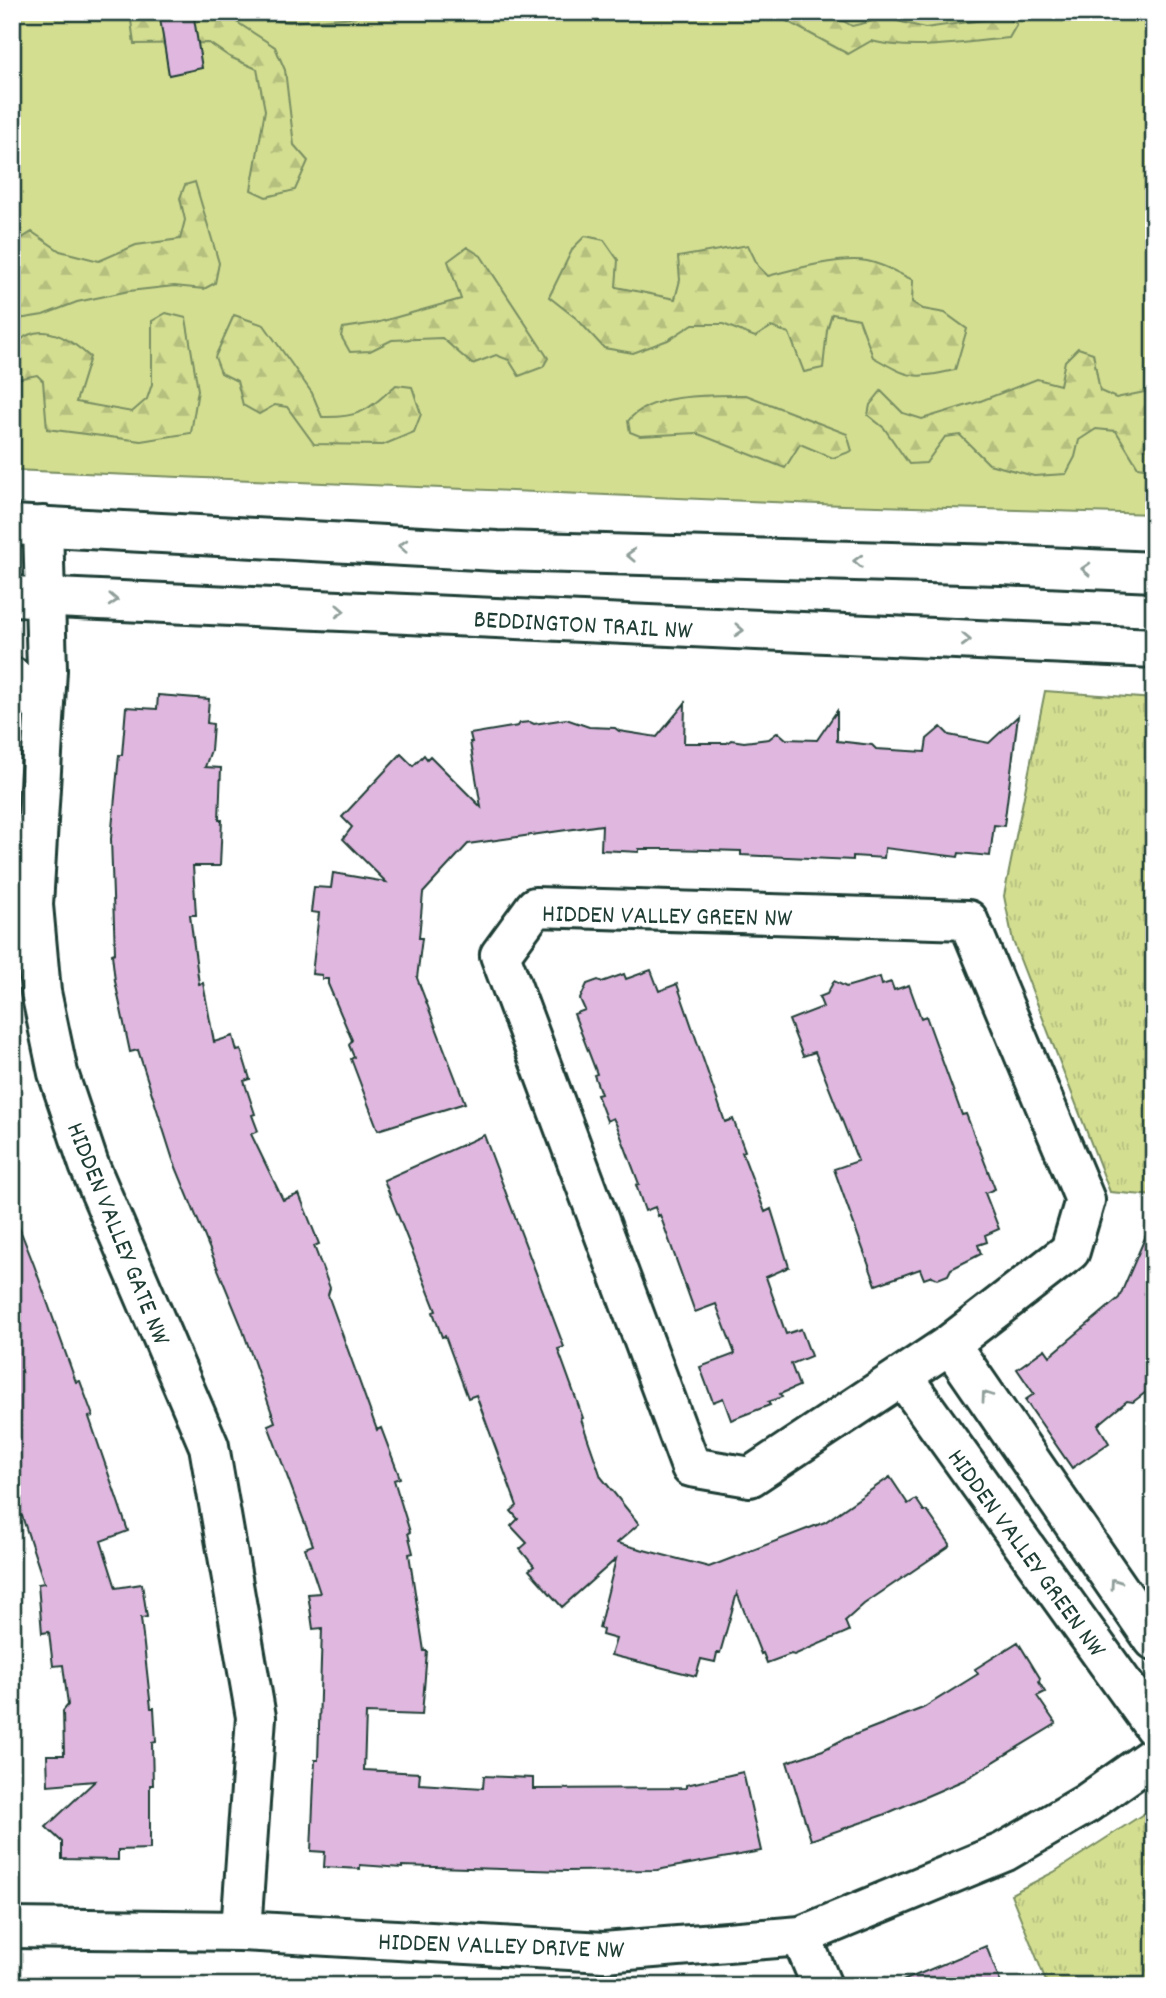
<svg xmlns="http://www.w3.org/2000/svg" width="1166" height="1998" font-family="Dekko,sans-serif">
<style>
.grass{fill:#d3de91;stroke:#798e62;stroke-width:2}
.forest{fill:url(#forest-firs);stroke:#798e62;stroke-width:2}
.park{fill:url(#park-tufts);stroke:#798e62;stroke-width:2}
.building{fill:#dfb7df;stroke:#1f3d34;stroke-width:2}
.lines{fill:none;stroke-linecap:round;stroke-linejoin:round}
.minor-casing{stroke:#1f3d34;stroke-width:44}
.major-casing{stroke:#1f3d34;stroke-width:44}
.minor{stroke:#fff;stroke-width:38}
.major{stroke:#fff;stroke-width:38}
.oneway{stroke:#8f9e9a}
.labels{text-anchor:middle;stroke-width:7;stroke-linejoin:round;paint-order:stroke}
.street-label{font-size:26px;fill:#1f3d34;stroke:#fff}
</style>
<defs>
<pattern id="forest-firs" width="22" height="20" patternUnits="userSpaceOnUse" patternTransform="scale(1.75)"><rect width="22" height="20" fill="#d3de91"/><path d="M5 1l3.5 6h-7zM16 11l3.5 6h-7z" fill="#b5bf7e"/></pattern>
<pattern id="park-tufts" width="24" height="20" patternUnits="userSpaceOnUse" patternTransform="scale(1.75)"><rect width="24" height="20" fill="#d3de91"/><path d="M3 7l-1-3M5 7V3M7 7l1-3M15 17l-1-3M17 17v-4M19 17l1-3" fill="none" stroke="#b5bf7e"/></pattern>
</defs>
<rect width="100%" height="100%" fill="#fff"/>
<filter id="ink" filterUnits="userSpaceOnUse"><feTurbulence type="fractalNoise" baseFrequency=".0143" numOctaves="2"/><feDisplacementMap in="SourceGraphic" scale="14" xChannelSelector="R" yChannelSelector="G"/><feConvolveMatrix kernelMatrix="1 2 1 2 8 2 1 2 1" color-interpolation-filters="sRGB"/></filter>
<g filter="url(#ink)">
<path class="grass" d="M 12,12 L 1154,12 L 1154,514 L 843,505 L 12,470 Z"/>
<path class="forest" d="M 130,12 L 213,12 L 229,17 L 275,47 L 285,70 L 294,145 L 308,161 L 295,190 L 266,197 L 251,190 L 265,110 L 257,69 L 230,57 L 209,43 L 134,44 Z
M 272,12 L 355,12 L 356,17 L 290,22 L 277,21 Z
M 770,12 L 828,12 L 852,26 L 886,18 L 925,28 L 1005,17 L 1017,24 L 1009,38 C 964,42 915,52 871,41 L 848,54 Z
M 195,182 L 219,263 L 215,283 L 204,289 L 174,286 L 129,291 L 77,302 L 43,315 L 12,320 L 12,267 L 19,240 L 32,232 L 60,251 L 99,261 L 136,245 L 180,239 L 185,220 L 180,198 L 185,185 Z
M 585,236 L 604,240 L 618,260 L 616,287 L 675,299 L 680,280 L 678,257 L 748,245 L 758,266 L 768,276 C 793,269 842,256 867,261 C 883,264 898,273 913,280 L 912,302 L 923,309 L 945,313 L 967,329 L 955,370 C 913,379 911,379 873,357 L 859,319 L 832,314 L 827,330 L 823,368 L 804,372 L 789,333 L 771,327 L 755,337 L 723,324 L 693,324 L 668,340 L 633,353 L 604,348 L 577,319 L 549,297 L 573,248 Z
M 467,247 L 481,256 L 548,358 L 543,367 L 519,376 L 509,360 L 496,355 L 472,364 L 442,338 L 392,340 L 370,351 L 350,352 L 341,336 L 343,328 L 376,323 L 461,299 L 448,261 Z
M 166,313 L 186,318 L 198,390 L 191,433 L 141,441 L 47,429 L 43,381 L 37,375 L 12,380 L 12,351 C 17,345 22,337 28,335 C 51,325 73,342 90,357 L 76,402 L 132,412 L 147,399 L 152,384 L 152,321 Z
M 234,315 L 264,325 L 312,393 L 322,417 C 361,418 368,410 396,385 L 412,387 L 421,414 L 414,432 L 383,445 L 314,444 L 287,407 L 275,405 L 259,414 L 243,405 L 237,381 L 221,373 L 215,357 Z
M 1078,348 L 1093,353 L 1100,391 L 1116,398 L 1154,390 L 1154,424 L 1148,423 L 1152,453 L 1151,469 L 1138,467 L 1116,431 L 1096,429 L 1079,440 L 1075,457 L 1066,474 L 1034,476 L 989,464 L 960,435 L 945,437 L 926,463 L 909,464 L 884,428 L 868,415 L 870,405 L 881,391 L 903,413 L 922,419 L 978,402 L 1037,379 L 1060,385 L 1065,361 Z
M 746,395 L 847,434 L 852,451 L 833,458 L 800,444 L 785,468 L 696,433 L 640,436 L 630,432 L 628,421 C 650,393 711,395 746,395 Z"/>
<path class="park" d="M 1045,691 L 1154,699 L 1154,1196 L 1110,1192 L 1013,941 L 1004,896 Z
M 1154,1807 L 1154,1986 L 1048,1986 L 1011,1894 L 1054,1872 Z"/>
<path class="building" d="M 159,12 L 193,12 L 202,68 L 169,75 Z
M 158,695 L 209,699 L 207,723 L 213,724 L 211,750 L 205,767 L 221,768 L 219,820 L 222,820 L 220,866 L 193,866 L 196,915 L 190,915 L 199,984 L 203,983 L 214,1042 L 233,1036 L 237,1051 L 241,1050 L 250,1079 L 244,1081 L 255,1114 L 252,1115 L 258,1131 L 251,1134 L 283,1200 L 299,1194 L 319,1244 L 314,1246 L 330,1288 L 328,1295 L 377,1430 L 381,1428 L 400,1478 L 394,1480 L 410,1532 L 408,1533 L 413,1553 L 409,1554 L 424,1651 L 427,1651 L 422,1715 L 366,1713 L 364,1770 L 420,1773 L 419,1784 L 483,1788 L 484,1776 L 533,1778 L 533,1789 L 686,1788 L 686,1785 L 743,1772 L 761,1851 L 657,1870 L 567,1871 L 402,1866 L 402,1868 L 360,1865 L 360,1869 L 324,1867 L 325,1852 L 311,1851 L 315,1760 L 318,1760 L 322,1628 L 313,1629 L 308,1594 L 320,1593 L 305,1548 L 313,1545 L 268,1425 L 275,1422 L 241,1325 L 173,1160 L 138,1050 L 130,1052 L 115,981 L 112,954 L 115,953 L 111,839 L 119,755 L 122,755 L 126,707 L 157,709 Z
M 685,703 L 684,743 L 727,743 L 731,740 L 744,742 L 769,739 L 778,732 L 786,739 L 817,740 L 837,711 L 837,741 L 872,745 L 876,749 L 925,752 L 927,739 L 941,727 L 949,735 L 989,743 L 1018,716 L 1004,826 L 994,825 L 990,856 L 959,853 L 958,857 L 885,848 L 884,858 L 853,856 L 853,860 L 741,855 L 741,851 L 670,849 L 639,849 L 639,852 L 601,850 L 602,825 L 468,844 L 423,893 L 419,938 L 422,938 L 417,978 L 465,1103 L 378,1130 L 351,1059 L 354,1057 L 349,1045 L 352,1040 L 328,984 L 328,979 L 322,979 L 322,975 L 312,974 L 319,913 L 311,912 L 314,887 L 331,888 L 333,873 L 386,882 L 343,839 L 352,827 L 342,817 L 401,754 L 413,766 L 424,755 L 427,759 L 430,756 L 481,807 L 470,742 L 472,742 L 470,734 L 518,726 L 520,723 L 530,722 L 534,724 L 566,719 L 589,727 L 615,728 L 619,731 L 657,737 Z
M 651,970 L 659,991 L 677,984 L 725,1122 L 733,1119 L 745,1151 L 742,1152 L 765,1212 L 771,1209 L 789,1267 L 766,1277 L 786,1334 L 801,1329 L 811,1356 L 791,1364 L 799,1386 L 780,1394 L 782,1397 L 768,1402 L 770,1405 L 731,1420 L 723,1398 L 713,1402 L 700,1367 L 735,1354 L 716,1304 L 695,1312 L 660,1215 L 658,1216 L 655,1207 L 645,1211 L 636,1185 L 639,1184 L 617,1126 L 613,1118 L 607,1121 L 597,1095 L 601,1094 L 594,1075 L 597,1074 L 574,1014 L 585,1010 L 580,999 L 587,984 L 598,980 L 602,982 L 624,974 L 626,979 Z
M 880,977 L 882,985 L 891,982 L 894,990 L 909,985 L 921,1018 L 926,1016 L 962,1115 L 966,1114 L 995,1189 L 985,1193 L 999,1229 L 985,1235 L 987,1242 L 978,1245 L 981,1254 L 951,1269 L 948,1275 L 938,1279 L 932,1276 L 924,1279 L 920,1269 L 876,1285 L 834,1169 L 858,1161 L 815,1052 L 803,1056 L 789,1020 L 823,1007 L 819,997 L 827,994 L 834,981 L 846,987 Z
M 484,1135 L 564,1347 L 558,1349 L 583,1418 L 581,1419 L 601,1477 L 639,1524 L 617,1543 L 709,1567 L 825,1522 L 890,1477 L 908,1504 L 916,1499 L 924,1511 L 927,1511 L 950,1544 L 948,1547 L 864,1604 L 845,1621 L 849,1631 L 794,1655 L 791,1654 L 767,1663 L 763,1653 L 761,1654 L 737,1593 L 720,1653 L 717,1653 L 715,1662 L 701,1659 L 696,1676 L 611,1655 L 616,1639 L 602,1635 L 603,1630 L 599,1628 L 616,1559 L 562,1607 L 529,1570 L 534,1566 L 520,1549 L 527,1543 L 511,1526 L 518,1519 L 511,1511 L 517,1506 L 476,1395 L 468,1398 L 445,1336 L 442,1337 L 433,1312 L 436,1311 L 384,1180 Z
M 12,1217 L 15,1217 L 34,1265 L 76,1382 L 80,1381 L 93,1416 L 89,1417 L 128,1531 L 101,1541 L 116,1588 L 142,1584 L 147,1617 L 141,1618 L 151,1708 L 154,1708 L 156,1742 L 152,1743 L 153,1785 L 150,1785 L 150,1849 L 118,1850 L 118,1860 L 62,1859 L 62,1842 L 46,1827 L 95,1781 L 48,1785 L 47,1755 L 64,1755 L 63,1711 L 68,1705 L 63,1665 L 53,1666 L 49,1632 L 42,1633 L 38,1584 L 44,1583 L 22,1516 L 12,1519 Z
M 1154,1217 L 1154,1386 L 1133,1402 L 1127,1401 L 1098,1425 L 1109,1443 L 1072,1468 L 1025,1400 L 1034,1394 L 1017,1369 L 1045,1349 L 1050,1356 L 1119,1298 Z
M 1018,1642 L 1040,1678 L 1039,1682 L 1045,1692 L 1037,1696 L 1056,1724 L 964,1780 L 883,1815 L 811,1840 L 787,1762 L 823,1750 L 844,1739 L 923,1708 L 978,1674 L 975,1669 Z
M 986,1946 L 1002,1986 L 893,1986 L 893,1985 Z"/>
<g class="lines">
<g class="minor-casing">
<path id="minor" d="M 43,526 L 47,670 L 33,905 L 41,992 L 58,1073 L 89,1165 L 209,1446 L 256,1717 L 241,1931
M 535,907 L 968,920 L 1085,1200 L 1070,1251 L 950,1344 L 750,1477 L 691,1467 L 500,955 Z
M 950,1344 L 1154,1640
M 903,1377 L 1154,1727
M 12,1928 L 241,1931 L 604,1952 L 801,1936 L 1004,1852 L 1086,1804 L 1154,1756
M 801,1936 L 822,1986"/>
</g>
<g class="major-casing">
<path id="major" d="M 12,525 L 497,551 L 1001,565 L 1154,572
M 12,596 L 1154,648
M 12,677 L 44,708"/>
</g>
<use href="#minor" class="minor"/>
<use href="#major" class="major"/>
</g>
<defs><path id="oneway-chevron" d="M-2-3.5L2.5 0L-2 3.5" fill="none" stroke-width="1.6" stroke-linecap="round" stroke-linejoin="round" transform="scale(1.75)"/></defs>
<g class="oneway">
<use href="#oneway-chevron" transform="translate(403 546) rotate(-177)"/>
<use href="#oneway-chevron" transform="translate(631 555) rotate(-178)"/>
<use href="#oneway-chevron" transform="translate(858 561) rotate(-178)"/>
<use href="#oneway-chevron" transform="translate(1086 569) rotate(-177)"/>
<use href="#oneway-chevron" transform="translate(113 600) rotate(3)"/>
<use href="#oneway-chevron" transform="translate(340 611) rotate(3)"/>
<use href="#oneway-chevron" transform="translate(739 630) rotate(3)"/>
<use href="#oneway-chevron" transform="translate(966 640) rotate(2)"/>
<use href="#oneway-chevron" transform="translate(986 1396) rotate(-125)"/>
<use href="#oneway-chevron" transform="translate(1115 1583) rotate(-125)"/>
</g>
</g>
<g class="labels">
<g class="street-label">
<text transform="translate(583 623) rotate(3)" y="9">BEDDINGTON TRAIL NW</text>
<text transform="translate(667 914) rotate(1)" y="9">HIDDEN VALLEY GREEN NW</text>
<text transform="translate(120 1233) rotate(68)" y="9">HIDDEN VALLEY GATE NW</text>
<text transform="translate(1028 1552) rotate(54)" y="9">HIDDEN VALLEY GREEN NW</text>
<text transform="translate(501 1944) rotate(2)" y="9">HIDDEN VALLEY DRIVE NW</text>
</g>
</g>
<rect width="1166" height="1998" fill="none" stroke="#fff" stroke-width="42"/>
<rect x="21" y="21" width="1124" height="1956" fill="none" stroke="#1f3d34" stroke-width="2.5" filter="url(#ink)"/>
</svg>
